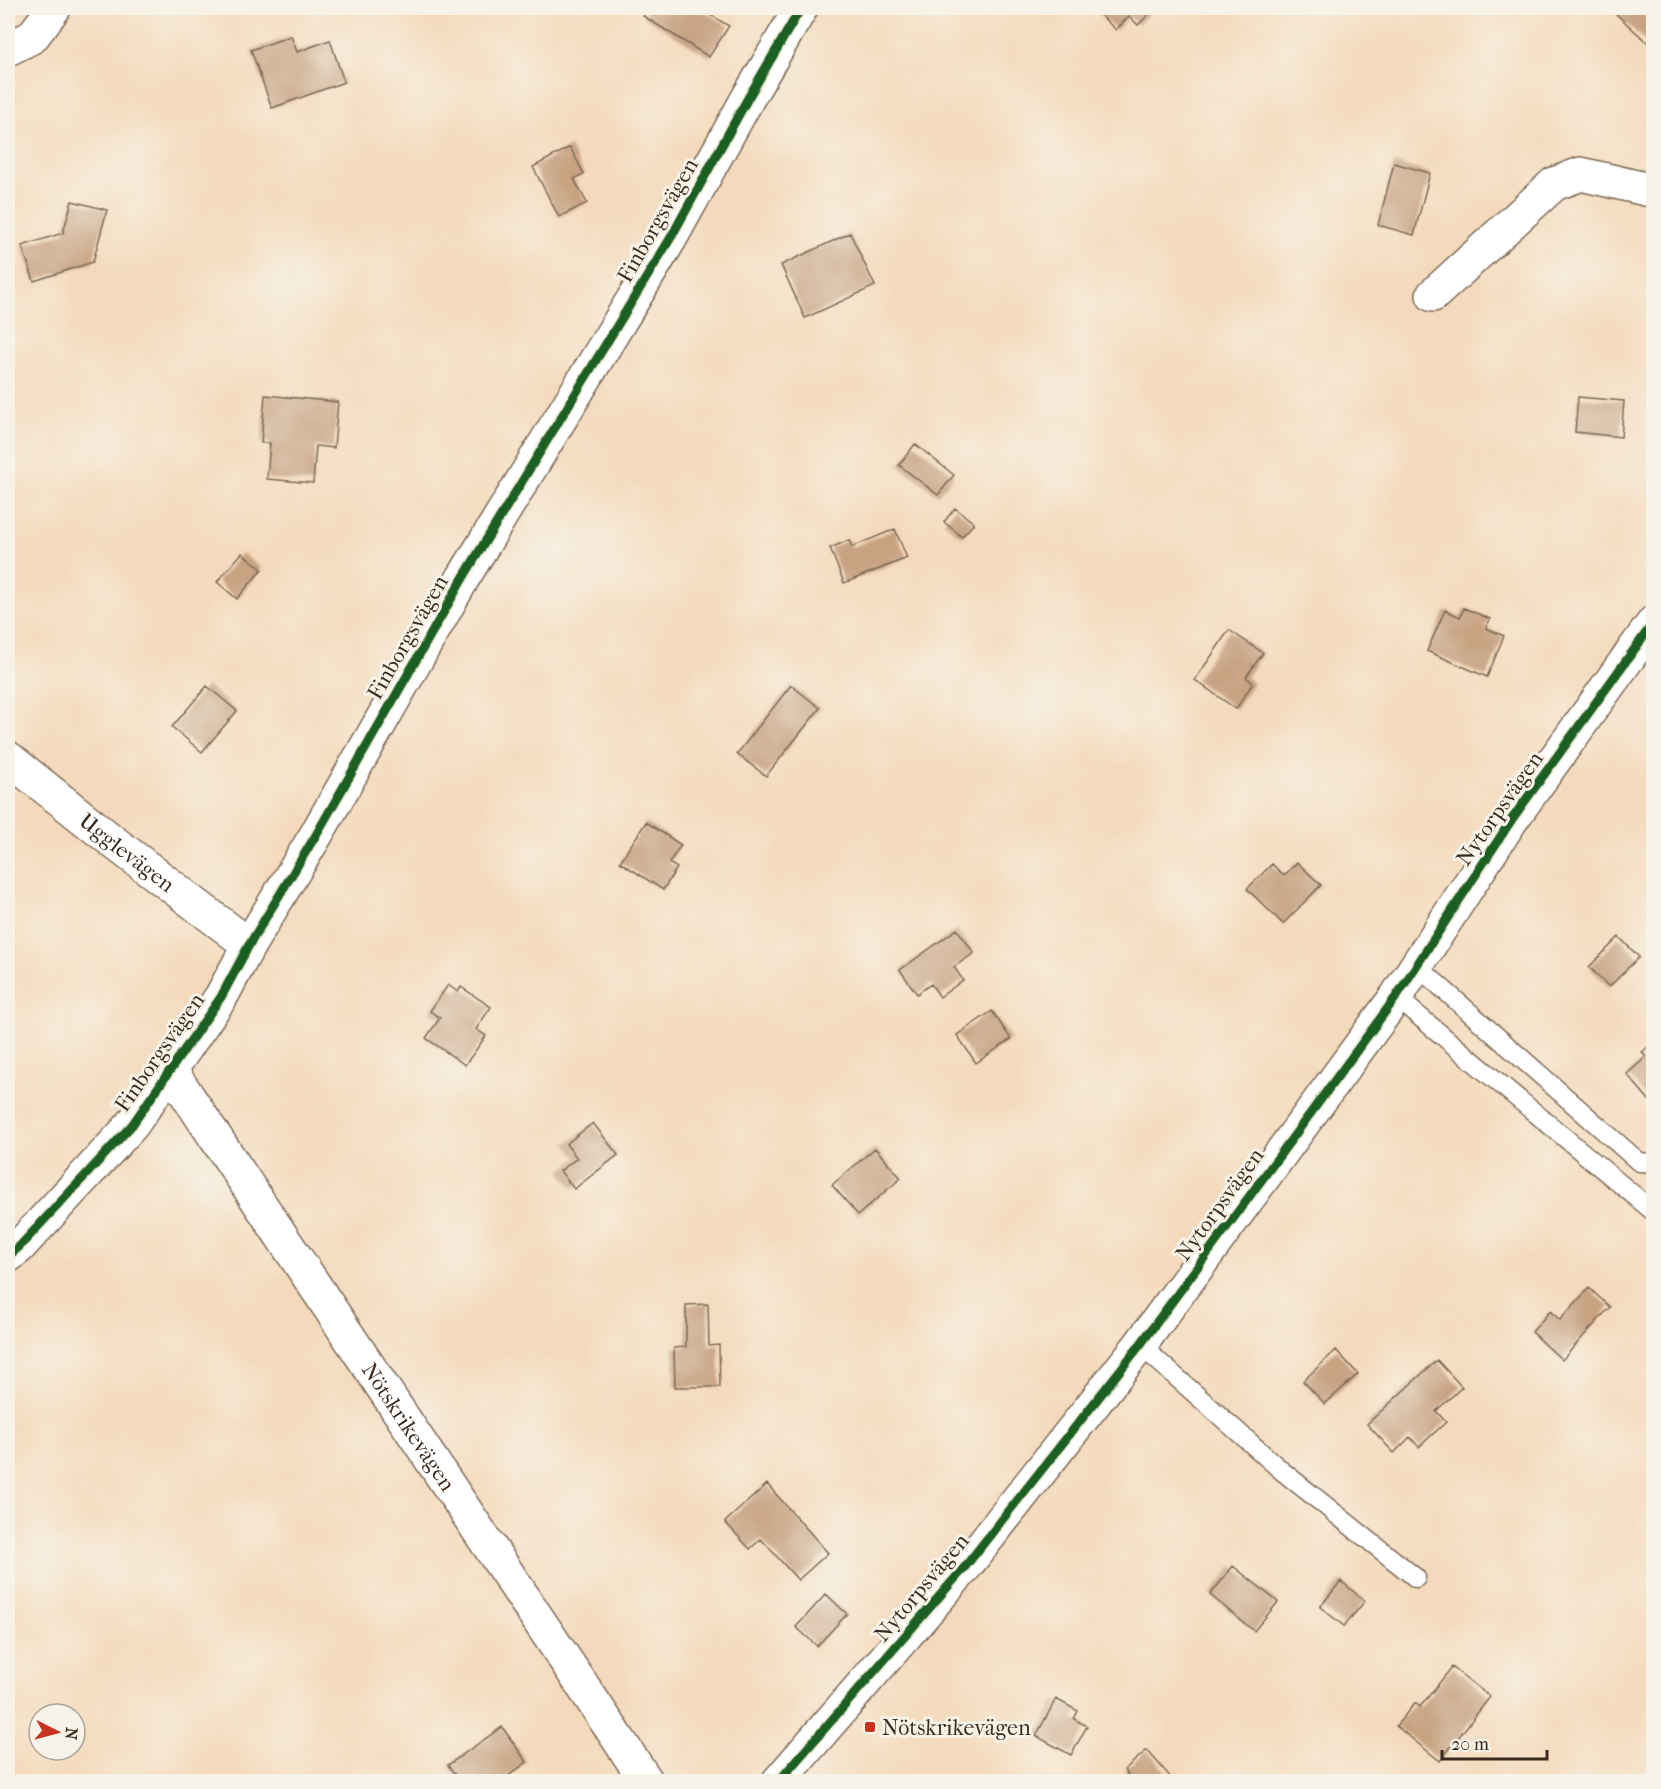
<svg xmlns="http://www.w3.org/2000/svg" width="1661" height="1789" font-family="'IM FELL French Canon',serif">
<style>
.building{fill:#c7a382}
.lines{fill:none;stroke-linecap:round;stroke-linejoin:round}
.service-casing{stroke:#7c6855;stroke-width:21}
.minor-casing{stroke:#7c6855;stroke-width:36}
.tertiary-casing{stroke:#7c6855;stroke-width:36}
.service{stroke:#fff;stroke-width:18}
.minor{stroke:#fff;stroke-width:33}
.tertiary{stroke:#fff;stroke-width:33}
.cycleway-casing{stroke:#f7f3e8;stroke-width:13}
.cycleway{stroke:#1b5e20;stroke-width:9}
.poi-dot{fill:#c8321e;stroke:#f7f3e8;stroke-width:2}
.labels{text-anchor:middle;stroke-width:6;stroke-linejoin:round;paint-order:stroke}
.street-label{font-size:22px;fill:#3b2a1e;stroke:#f7f3e8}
.poi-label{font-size:22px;fill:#3b2a1e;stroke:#f7f3e8;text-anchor:start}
</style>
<rect width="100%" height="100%" fill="#f7f3e8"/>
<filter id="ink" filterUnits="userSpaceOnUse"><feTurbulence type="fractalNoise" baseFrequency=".0167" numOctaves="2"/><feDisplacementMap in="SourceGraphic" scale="12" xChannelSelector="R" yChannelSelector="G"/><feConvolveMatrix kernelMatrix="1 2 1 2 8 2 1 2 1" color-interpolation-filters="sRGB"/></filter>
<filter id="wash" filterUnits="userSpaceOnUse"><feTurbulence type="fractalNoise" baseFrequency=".008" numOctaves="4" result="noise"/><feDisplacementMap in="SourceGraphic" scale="24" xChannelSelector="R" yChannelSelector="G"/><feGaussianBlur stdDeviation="1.35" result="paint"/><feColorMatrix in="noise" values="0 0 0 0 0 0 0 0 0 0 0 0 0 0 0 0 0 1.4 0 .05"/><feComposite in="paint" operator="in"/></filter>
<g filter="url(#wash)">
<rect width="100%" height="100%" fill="#f4dabc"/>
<g id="blocks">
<path class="building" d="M 649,8 L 699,8 L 729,26 L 709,57 L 643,16 Z
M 1093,8 L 1155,8 L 1138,25 L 1129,16 L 1116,30 Z
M 1619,8 L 1654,8 L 1654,39 L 1649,44 L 1614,12 Z
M 291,36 L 297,52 L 330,40 L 344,82 L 272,108 L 251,50 Z
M 570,147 L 584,174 L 574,179 L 587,203 L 559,217 L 533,167 Z
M 1394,163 L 1430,173 L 1414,235 L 1378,225 Z
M 72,201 L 107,210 L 93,262 L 34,281 L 22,246 L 63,233 Z
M 850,233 L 875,286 L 805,318 L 781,265 Z
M 265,395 L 338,402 L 334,448 L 316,446 L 313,483 L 267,479 L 270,443 L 261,443 Z
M 1578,397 L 1624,401 L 1621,437 L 1575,432 Z
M 915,444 L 954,475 L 938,495 L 899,465 Z
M 955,508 L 974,523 L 962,537 L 944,522 Z
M 895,529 L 907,558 L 844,583 L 830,548 L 849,540 L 852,547 Z
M 242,553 L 262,569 L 237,599 L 217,582 Z
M 1464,608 L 1490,619 L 1486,628 L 1504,636 L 1487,677 L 1427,651 L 1445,610 L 1460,617 Z
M 1229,630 L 1263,653 L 1246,677 L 1253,683 L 1236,709 L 1195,680 Z
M 791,685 L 820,708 L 766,776 L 737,754 Z
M 207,686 L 237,711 L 202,752 L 172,727 Z
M 646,822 L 681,845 L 669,863 L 677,868 L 663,890 L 620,862 Z
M 1297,862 L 1321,885 L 1283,924 L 1247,889 L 1272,864 L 1284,876 Z
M 957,929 L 974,953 L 954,967 L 963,980 L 940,997 L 931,984 L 917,994 L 900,970 Z
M 1619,937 L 1639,957 L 1609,987 L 1589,967 Z
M 448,985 L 458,992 L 461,987 L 491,1007 L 476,1029 L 486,1036 L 465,1065 L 426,1038 L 440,1018 L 430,1011 Z
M 992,1011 L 1011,1039 L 976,1063 L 957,1035 Z
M 1654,1042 L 1654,1096 L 1649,1100 L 1627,1074 L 1646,1057 L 1642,1052 Z
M 593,1123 L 618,1155 L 574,1189 L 560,1171 L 577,1158 L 566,1144 Z
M 875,1148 L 901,1178 L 858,1215 L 832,1185 Z
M 1589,1288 L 1610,1307 L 1562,1360 L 1532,1332 L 1550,1311 L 1560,1320 Z
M 708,1304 L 709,1346 L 719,1345 L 720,1387 L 675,1387 L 674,1348 L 686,1347 L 686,1305 Z
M 1336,1350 L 1358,1374 L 1325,1404 L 1303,1381 Z
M 1437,1360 L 1462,1387 L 1436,1411 L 1446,1422 L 1419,1447 L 1410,1437 L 1394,1453 L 1367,1424 Z
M 767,1484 L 828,1553 L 798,1580 L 761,1539 L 750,1549 L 725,1522 Z
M 1233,1566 L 1278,1602 L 1254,1631 L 1210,1595 Z
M 1341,1581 L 1365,1601 L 1344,1626 L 1320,1607 Z
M 826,1594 L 847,1614 L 817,1646 L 796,1627 Z
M 1452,1667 L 1490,1697 L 1440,1761 L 1396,1726 L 1415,1703 L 1420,1707 Z
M 1056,1699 L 1078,1711 L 1074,1719 L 1087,1726 L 1071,1755 L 1036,1736 Z
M 502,1727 L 527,1762 L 500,1782 L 460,1782 L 448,1765 Z
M 1147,1750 L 1173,1780 L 1119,1782 L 1128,1774 L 1124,1770 Z"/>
</g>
</g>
<g filter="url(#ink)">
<use href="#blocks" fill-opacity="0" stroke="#7c6855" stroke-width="1.5"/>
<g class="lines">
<g class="service-casing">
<path id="service" d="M 1417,966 L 1639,1162 L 1654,1163
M 1396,997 L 1654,1212
M 1140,1345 L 1282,1471 L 1416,1578"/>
</g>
<g class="minor-casing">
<g id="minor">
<path d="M 8,49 L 32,37 L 54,8"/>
<path d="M 1433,295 L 1554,184 L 1581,174 L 1654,191"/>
<path id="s1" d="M 8,758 L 116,844 L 249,945"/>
<path id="s2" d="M 171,1071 L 647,1782"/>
<path d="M 8,1256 L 19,1247 L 132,1125 L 221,997 L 249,945 L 316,835 L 463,578 L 670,239 L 748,98 L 801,8"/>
</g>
</g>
<g class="tertiary-casing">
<path id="tertiary" d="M 778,1782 L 964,1568 L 1140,1345 L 1396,997 L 1512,819 L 1654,622"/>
</g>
<use href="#service" class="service"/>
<use href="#minor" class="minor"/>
<use href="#tertiary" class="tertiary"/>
<g class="cycleway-casing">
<path id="cycleway" d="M 8,1256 L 19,1247 L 132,1125 L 221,997 L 249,945 L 316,835 L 463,578 L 670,239 L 748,98 L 801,8
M 778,1782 L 964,1568 L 1140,1345 L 1396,997 L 1512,819 L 1654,622"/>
</g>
<use href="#cycleway" class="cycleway"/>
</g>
</g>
<rect class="poi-dot" x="864" y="1721" width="12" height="12" rx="3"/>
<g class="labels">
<g class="street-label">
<text transform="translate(657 220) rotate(-60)" y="8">Finborgsvägen</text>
<text transform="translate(407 637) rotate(-60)" y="8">Finborgsvägen</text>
<text transform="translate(1499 808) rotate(-55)" y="8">Nytorpsvägen</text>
<text dy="8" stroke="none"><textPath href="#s1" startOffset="152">Ugglevägen</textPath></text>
<text transform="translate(159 1052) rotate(-55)" y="8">Finborgsvägen</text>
<text transform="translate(1219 1204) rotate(-54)" y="8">Nytorpsvägen</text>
<text dy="8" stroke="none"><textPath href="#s2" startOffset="428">Nötskrikevägen</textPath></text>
<text transform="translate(921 1587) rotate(-50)" y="8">Nytorpsvägen</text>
</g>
<g class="poi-label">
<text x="882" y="1735">Nötskrikevägen</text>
</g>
</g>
<rect width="1661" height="1789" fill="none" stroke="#f7f3e8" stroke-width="30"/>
<g transform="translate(57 1732) rotate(96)"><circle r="28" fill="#f7f3e8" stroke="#aca397" stroke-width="1.5"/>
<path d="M0-4.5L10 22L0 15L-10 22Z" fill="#c8321e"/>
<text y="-9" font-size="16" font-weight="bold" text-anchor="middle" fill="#3b2a1e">N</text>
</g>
<path d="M1442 1750v9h105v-9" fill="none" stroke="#3b2a1e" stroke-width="3"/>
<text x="1451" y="1750" font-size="18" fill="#3b2a1e" stroke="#f7f3e8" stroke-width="4.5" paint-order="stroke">20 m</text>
</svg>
